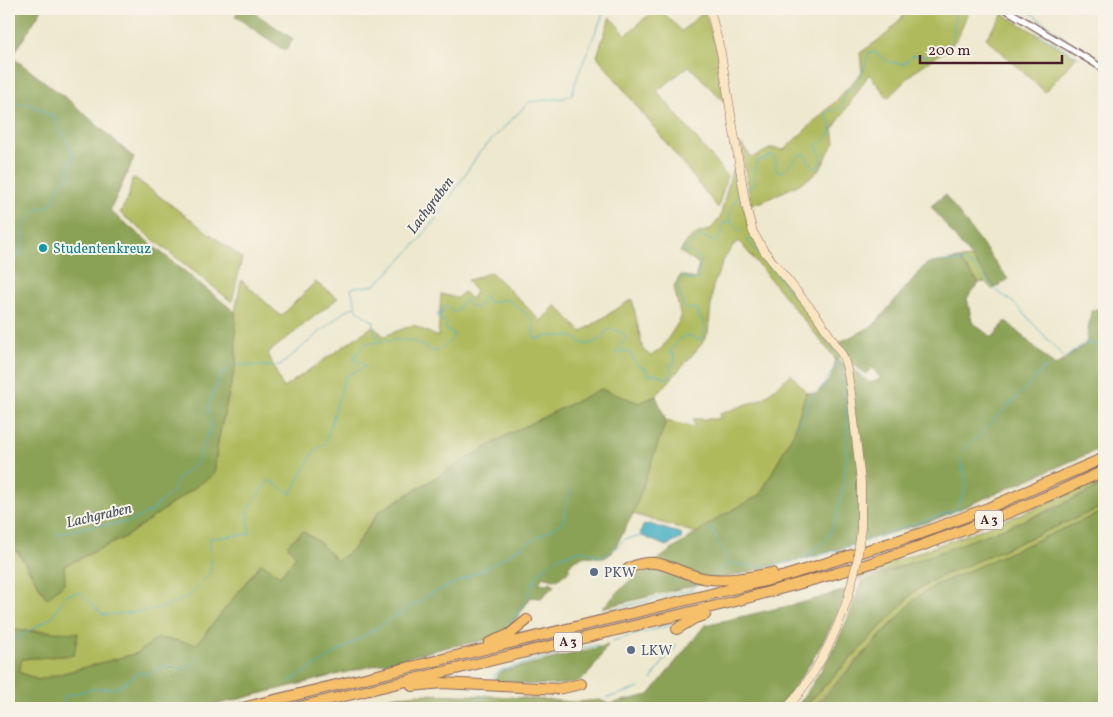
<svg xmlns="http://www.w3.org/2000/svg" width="1113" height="717" font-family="Vollkorn,serif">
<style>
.green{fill:#aeba5c;stroke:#7c6c44}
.forest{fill:#8aa254;stroke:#6a6040}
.water{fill:#47b0c5;stroke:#486878}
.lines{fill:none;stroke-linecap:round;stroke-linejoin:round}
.stream{stroke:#47b0c5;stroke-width:1}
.street-casing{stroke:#836564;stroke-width:8}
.secondary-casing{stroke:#836564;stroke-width:9}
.highway-casing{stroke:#836564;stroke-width:12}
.street{stroke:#fff;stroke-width:5.5}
.secondary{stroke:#fbe6c4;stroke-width:8}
.highway{stroke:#f6c06b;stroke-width:10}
.secondary-bridge-casing{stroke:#836564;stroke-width:9;stroke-linecap:butt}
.secondary-bridge{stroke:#fbe6c4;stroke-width:8}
.culture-dot{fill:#0f9aa8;stroke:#f7f3e8;stroke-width:2}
.service-dot{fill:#5c6f8a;stroke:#f7f3e8;stroke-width:2}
.labels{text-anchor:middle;stroke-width:4;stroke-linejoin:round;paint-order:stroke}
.shield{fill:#f7f3e8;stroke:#7e5f64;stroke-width:1}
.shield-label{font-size:12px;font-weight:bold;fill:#4a1f2b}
.culture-label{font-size:14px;fill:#0d838f;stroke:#f7f3e8;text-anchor:start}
.service-label{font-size:14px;fill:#4e5e75;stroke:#f7f3e8;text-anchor:start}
.water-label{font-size:15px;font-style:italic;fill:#495261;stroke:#f7f3e8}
</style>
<rect width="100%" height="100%" fill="#f7f3e8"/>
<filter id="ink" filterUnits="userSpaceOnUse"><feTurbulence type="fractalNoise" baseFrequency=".02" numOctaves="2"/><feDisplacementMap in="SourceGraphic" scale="10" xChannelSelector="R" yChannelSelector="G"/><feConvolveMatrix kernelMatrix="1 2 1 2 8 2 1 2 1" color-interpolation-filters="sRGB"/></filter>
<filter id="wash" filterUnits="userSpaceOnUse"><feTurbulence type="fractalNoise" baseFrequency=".0096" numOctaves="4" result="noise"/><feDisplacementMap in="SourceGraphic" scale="20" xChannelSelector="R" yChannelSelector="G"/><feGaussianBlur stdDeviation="1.12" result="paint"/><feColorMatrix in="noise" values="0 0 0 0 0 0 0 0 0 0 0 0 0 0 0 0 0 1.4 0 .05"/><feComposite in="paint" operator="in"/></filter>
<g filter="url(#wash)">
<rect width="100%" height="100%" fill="#eee8ce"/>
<path class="green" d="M 655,9 L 660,9 L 682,31 L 704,11 L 718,53 L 725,103 L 689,66 L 657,91 L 727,176 L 718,208 L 597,56 L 610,17 L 626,35 Z
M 909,9 L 969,9 L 958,37 L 949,48 L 916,70 L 888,98 L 869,74 L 833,129 L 835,143 C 826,152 826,164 816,173 C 807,182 773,196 760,203 L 751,204 L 741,144 L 752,158 L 772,148 L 784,150 L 837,100 L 862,72 L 860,53 L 887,34 Z
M 1003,14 L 1076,57 L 1045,92 L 986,38 Z
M 736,169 L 749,229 L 840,357 L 835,358 L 739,241 L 734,245 L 724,259 L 713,286 L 708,333 L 701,345 L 656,396 L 639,403 L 601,389 L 509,434 L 379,511 L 353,549 L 337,561 L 319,542 L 296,556 L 280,576 L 261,563 L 197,644 L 157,638 L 138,653 L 38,680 L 19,672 L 22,659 L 74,655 L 51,631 L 20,631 L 9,627 L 9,553 L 17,551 L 47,599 L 64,566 L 125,537 L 214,474 L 218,441 L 236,363 L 235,312 L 241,280 L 281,316 L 315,282 L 338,298 L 268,353 L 283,388 L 373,326 L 384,336 L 413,325 L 438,337 L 441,294 L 457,298 L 464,292 L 471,299 L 476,292 L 467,280 L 473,279 L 491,272 L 541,321 L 556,305 L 581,332 L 632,299 L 643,350 L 651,356 L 662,348 L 681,318 L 674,286 L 681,275 L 695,279 L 699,264 L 680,252 L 687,241 L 696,234 L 711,229 L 720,218 L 732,170 Z
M 135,178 L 242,258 L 232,302 L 120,213 L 129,196 L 132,179 Z
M 972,258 L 995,288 L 993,290 L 985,282 L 979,283 L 959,259 Z
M 791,374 L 806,392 L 794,432 L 760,495 L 718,518 L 696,533 L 633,514 L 666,421 L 695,427 L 693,419 L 719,419 L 720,414 L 764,398 Z
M 1104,479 L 1104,484 C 1026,523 943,553 859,580 L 861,573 C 943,544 1025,514 1104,479 Z
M 1104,506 L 1104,511 L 936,585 L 918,596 L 812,708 L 804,708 L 914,592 L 935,579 Z"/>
<path class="forest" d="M 9,9 L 42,9 L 12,57 L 70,101 L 134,158 L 110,211 L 235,312 L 236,363 L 218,441 L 214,474 L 125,537 L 64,566 L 65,582 L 47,599 L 18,551 L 9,553 Z
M 240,9 L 249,9 L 293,39 L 285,51 L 235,16 Z
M 945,195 L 1008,279 L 995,288 L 931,206 Z
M 959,259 L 979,283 L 967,298 L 972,322 L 992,338 L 1006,321 L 1055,366 L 1086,344 L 1091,311 L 1104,306 L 1104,447 L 934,520 L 817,555 L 602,608 L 634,576 L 718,518 L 760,495 L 794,432 L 806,392 L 816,394 C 829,381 834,378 835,358 L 855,371 L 870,383 L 881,379 L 872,367 L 866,374 L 850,362 L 840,342 L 873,326 L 926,264 Z
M 601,389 L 639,403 L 656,396 L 666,421 L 633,514 L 612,553 L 604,558 L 586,556 L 574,560 L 568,567 L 570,570 L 557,580 L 543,576 L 539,583 L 547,584 L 551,582 L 554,586 L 541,598 L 531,597 L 512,625 L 511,630 L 494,639 L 452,646 L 203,708 L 9,708 L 9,627 L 20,631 L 78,633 L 74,655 L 22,659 L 19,672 L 38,680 L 138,653 L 157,638 L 197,644 L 262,563 L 280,576 L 296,556 L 287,545 L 303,531 L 319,542 L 337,561 L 353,549 L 379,512 L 509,434 Z
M 1104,484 L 1104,506 L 935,579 L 914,592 L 803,708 L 796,708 C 825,668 846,630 861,582 L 1054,509 Z
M 1104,511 L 1104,708 L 814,708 L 918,596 L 936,585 Z
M 846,590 C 834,628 804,677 778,708 L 334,708 L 397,696 L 423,694 L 496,696 L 575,702 L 600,700 L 609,704 L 649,695 L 705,625 L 805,602 Z
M 608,645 C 600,656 593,672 582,679 C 568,689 513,683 494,683 L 497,675 L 503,671 Z"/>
<path class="water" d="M 649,524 L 682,534 L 681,539 L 666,546 L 642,536 L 640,534 L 643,526 Z"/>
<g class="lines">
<path class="stream" d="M 1026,9 L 1082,51
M 9,15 L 16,9
M 1039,33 L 1080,58
M 1085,54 L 1104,65
M 9,99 L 20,104 L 28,104 L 54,117 C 58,127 65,134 68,143 C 70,147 70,150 73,154 L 68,171 L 71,177 L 63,181 L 50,206 L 37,210 L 24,224 L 23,245 L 19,256 L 9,257
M 747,189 L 755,183 L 754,170 L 758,160 L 765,159 L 770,155 L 773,156 L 777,163 L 775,167 L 777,171 L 782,172 C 791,166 794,156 805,153 L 809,162 L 816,168 L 818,168 L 821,163 L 822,156 L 817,148 L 817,145 C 828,139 832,135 831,122 L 827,119 L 826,115 L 829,111 C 850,108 839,104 846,92 L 852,91 L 863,72 L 869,52 L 874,52 L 889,62 L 904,64 L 913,55 L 929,56 C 933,51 937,52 943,49 C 957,42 954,22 955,9
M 731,221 L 741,232
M 746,238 L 809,315 L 835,352
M 942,262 L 963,261 L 975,267 L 997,291 L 1015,304 L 1065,358 L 1086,342 L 1093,345 L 1104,341
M 356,306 L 359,312 L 374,322 L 374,332 L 383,343
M 237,365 C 252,364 267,368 281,365 L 345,311 L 356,306 L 351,289 L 354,287 L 370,286 L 376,284 L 400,261 L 421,238 L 445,206 L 478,154 L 529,102 L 564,98 L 572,94 L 578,75 L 605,9
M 209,413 L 208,407 L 221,374 L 230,369
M 796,428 L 809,402 L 825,383 L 838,361
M 962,453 L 1047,366
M 709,526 L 730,562
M 56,535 L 85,527 L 130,522 L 153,510 L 174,489 L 178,478 L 197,463 L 201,450 L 211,429 L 211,419
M 863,542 L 958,509 L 966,485 L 961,459
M 802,559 C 810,553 822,546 828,537 C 831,533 832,527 834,523 C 850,480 852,400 837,356
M 714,573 L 731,563 C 772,573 817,556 857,544
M 598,613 L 690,590 L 697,585
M 508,624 L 524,604 L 537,575 L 558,557 L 582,550 L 601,557 L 611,552 L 625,539 L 642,536
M 612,641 L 676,624
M 9,643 L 52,617 L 66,595 L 80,592 L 103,615 C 132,613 165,611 190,595 C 198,589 205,578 211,571 L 210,538 L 250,534 L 247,511 L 269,480 L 291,494 L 315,450 L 325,444 L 345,377 L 366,366 L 353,359 L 365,343 C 394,343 407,332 433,352 C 444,349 447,344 454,336 L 453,333 L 448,331 L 445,327 L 448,322 L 440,320 L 437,313 L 442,315 L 443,308 L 446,306 L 456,312 L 463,301 L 466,300 L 471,307 L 477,307 L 481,304 L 481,299 L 484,295 L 489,302 L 497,302 L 502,299 L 510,301 L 534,320 L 533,337 L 537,339 L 547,336 L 572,336 L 583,344 L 590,344 L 604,337 L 605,332 L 611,328 L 624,334 L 626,338 L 615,353 L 621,354 L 623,350 L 631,354 C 633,363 639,366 647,370 L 649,375 L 657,374 L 667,379 L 672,371 L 669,365 L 675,363 L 674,354 L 670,353 L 670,351 L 679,339 L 682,339 L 685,335 L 701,340 C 706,335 705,327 703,320 L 698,318 L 699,311 L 696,308 L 693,308 L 690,310 L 683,307 C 682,295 673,286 683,276 L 691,281 L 698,279 L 699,277 L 698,273 L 702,262 L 691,252 L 685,252 L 683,250 L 702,235 L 711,241 L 715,242 L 724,234 L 721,228 L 722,224 L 731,221 L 730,212 L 739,193 L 741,192
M 576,650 L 598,645
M 666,655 L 674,649 L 676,644
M 651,680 L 670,652
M 492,681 L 495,674 L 502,670 L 565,652
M 289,682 L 433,593 L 485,569 L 563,522 L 571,487
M 607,698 L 639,688
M 61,708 L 66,696 L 91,689 L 117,688 L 138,673 L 150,674 L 163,666 L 185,669 L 197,661
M 451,708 L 459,708 L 485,697 L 486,693"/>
</g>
</g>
<g filter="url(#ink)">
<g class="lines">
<g class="street-casing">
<path id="street" d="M 1005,9 L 1104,69"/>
</g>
<g class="secondary-casing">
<path id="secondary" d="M 710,9 L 721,53 L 746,206 L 753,232 L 764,251 L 817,316 L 843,356 L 847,369 L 851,393 L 861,482 L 861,528
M 787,708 C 815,676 835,638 848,597"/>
</g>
<g class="highway-casing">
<path id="highway" d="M 628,569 C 659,551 679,577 710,579 C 730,581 751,577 772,573
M 677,629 L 695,618 L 705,615
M 489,643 L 510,634 L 527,620
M 412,686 L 442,683 L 558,689 L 581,684
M 242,708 L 785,576 L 922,533 L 988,508 L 1104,458
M 295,708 L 732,602 C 779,589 825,577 871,563 C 950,537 1029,506 1104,471"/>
</g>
<use href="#street" class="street"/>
<use href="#secondary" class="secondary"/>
<use href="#highway" class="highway"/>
<g class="secondary-bridge-casing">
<path id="secondary-bridge" d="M 848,597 L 857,562 L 861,528"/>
</g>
<use href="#secondary-bridge" class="secondary-bridge"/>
</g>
</g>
<circle class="culture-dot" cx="43" cy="248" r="5"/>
<g class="service-dot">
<circle cx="594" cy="572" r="5"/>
<circle cx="631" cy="650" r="5"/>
</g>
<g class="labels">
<g class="shield">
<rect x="975" y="510.5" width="28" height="19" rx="4"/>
<rect x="554" y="632.5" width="28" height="19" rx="4"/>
</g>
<g class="shield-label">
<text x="989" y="524">A 3</text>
<text x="568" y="646">A 3</text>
</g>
<g class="culture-label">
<text x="53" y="253">Studentenkreuz</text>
</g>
<g class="service-label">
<text x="604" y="577">PKW</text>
<text x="641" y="655">LKW</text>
</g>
<g class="water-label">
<text transform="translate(430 205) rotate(-53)" y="5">Lachgraben</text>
<text transform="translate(99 515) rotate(-13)" y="5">Lachgraben</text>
</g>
</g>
<rect width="1113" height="717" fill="none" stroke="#f7f3e8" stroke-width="30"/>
<path d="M920 55v8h142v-8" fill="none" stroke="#4a1f2b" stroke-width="2.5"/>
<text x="928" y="55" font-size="15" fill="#4a1f2b" stroke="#f7f3e8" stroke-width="4" paint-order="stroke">200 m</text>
</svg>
